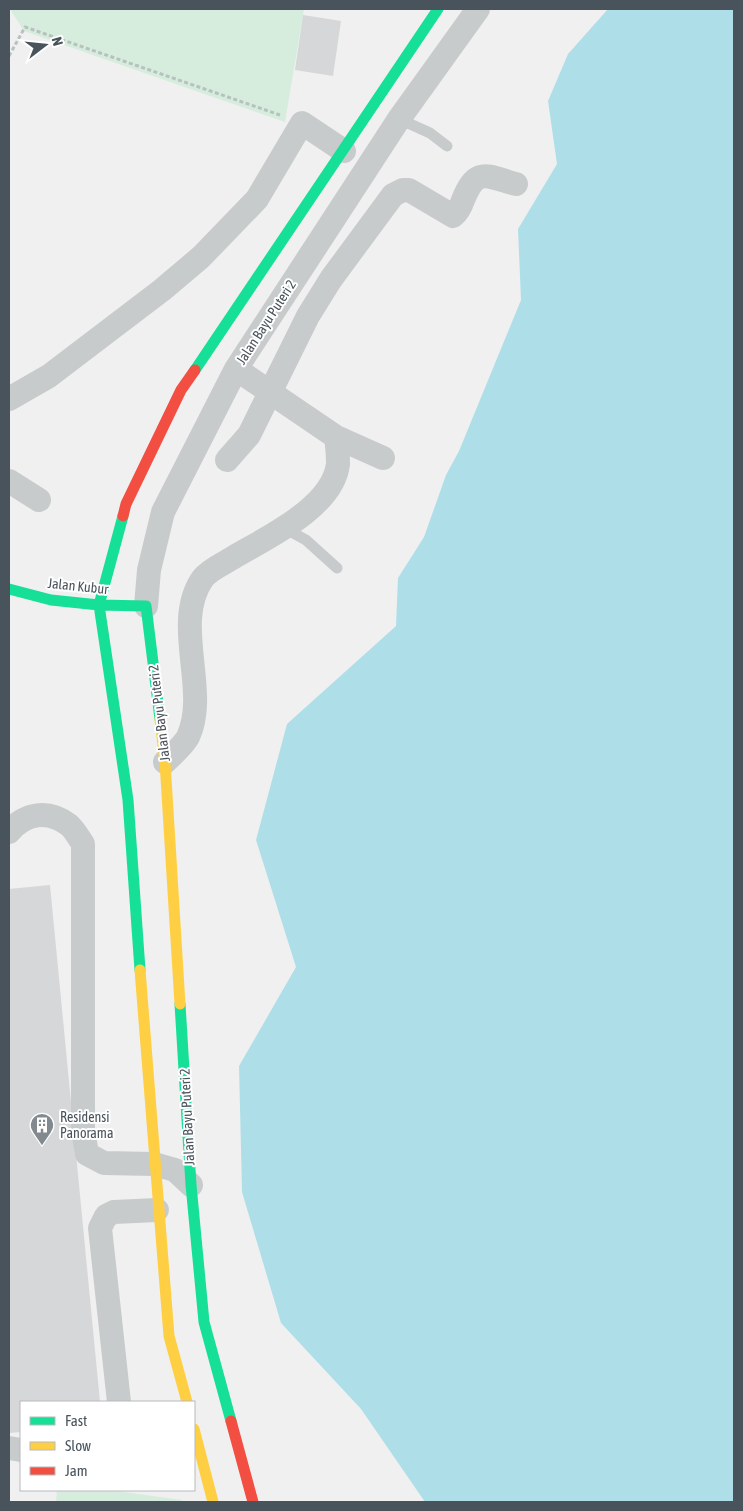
<svg xmlns="http://www.w3.org/2000/svg" width="743" height="1511" font-family="'Asap Condensed',sans-serif">
<style>
.green{fill:#d6edde}
.water{fill:#aedfe8}
.building{fill:#d6d7d8}
.lines{fill:none;stroke-linecap:round;stroke-linejoin:round}
.path{stroke:#b7c2be;stroke-width:3;stroke-dasharray:4 2.5;stroke-linecap:butt}
.lane{stroke:#c8cbcc;stroke-width:11}
.street{stroke:#c8cbcc;stroke-width:24}
.fast{stroke:#16e098;stroke-width:11}
.slow{stroke:#ffcf43;stroke-width:11}
.jam{stroke:#f24e42;stroke-width:11}
.labels{text-anchor:middle;stroke-width:4;stroke-linejoin:round;paint-order:stroke}
.street-label{font-size:14px;fill:#49535b;stroke:#fff}
.poi-label{font-size:14px;fill:#49535b;stroke:#fff;text-anchor:start}
</style>
<rect width="100%" height="100%" fill="#f0f0f0"/>
<path class="green" d="M 10,9 L 304,9 L 285,122 L 24,31 Z
M 57,1490 L 109,1490 L 182,1500 L 182,1502 L 56,1502 Z"/>
<path class="water" d="M 608,9 L 734,9 L 734,1502 L 425,1502 L 361,1409 L 281,1323 L 242,1192 L 239,1066 L 296,967 L 256,840 L 287,724 L 396,626 L 398,578 L 424,537 L 446,475 L 459,451 L 521,300 L 518,229 L 557,164 L 548,101 L 568,54 Z"/>
<path class="building" d="M 303,15 L 341,21 L 333,76 L 295,70 Z
M 50,885 L 100,1402 L 21,1402 L 21,1432 L 10,1433 L 9,889 Z"/>
<g class="lines">
<path class="path" d="M 9,56 L 25,27 L 280,115"/>
<path class="lane" d="M 399,119 L 430,133 L 447,146
M 284,528 L 306,540 L 337,568"/>
<path class="street" d="M 236,369 L 336,437 L 383,458
M 9,399 L 49,376 L 162,290 L 201,257 L 257,199 L 302,123 L 344,151
M 227,460 L 249,435 L 308,316 L 331,279 L 393,195 L 403,190 L 409,190 L 453,216 C 458,212 461,206 463,200 C 477,166 486,176 516,184
M 9,481 L 39,500
M 146,606 L 149,570 L 163,512 L 236,369 L 399,119 L 478,9
M 165,762 C 172,755 183,746 188,737 C 210,690 171,623 203,578 C 210,569 225,563 234,557 C 268,537 333,507 338,464 C 338,455 337,445 336,437
M 9,832 C 25,813 48,809 69,825 C 74,829 79,838 83,844 L 83,1130 L 87,1154 L 104,1163 L 154,1164 L 175,1170 L 191,1185
M 119,1402 L 100,1228 L 106,1216 L 114,1212 L 157,1210
M 9,1448 L 21,1450"/>
<path class="fast" d="M 195,370 L 438,9
M 123,516 L 99,605 L 128,800 L 140,970
M 9,589 L 51,600 L 99,605 L 146,606 L 160,719
M 180,1004 L 191,1185 L 204,1322 L 231,1421"/>
<path class="slow" d="M 160,719 L 165,762 L 180,1004
M 140,970 L 169,1336 L 187,1402
M 194,1429 L 213,1502"/>
<path class="jam" d="M 123,516 L 126,504 L 181,390 L 195,370
M 231,1421 L 253,1502"/>
</g>
<defs>
<g id="building-pin" transform="scale(1.25)"><path d="M0 17L-7.5 6A9.5 9.5 0 1 1 7.5 6Z" fill="#838a8f" stroke="#fff"/><path d="M-4-6H4V6H1V3H-1V6H-4ZM-2.5-4.3h1.7v1.8h-1.7ZM.8-4.3h1.7v1.8H.8ZM-2.5-1h1.7V.8h-1.7ZM.8-1h1.7V.8H.8Z" fill="#fff"/></g>
</defs>
<g fill-rule="evenodd">
<use href="#building-pin" x="42" y="1125"/>
</g>
<g class="labels">
<g class="street-label">
<text transform="translate(266 322) rotate(-57)" y="5">Jalan Bayu Puteri 2</text>
<text transform="translate(78 586) rotate(6)" y="5">Jalan Kubur</text>
<text transform="translate(159 713) rotate(-97)" y="5">Jalan Bayu Puteri 2</text>
<text transform="translate(187 1117) rotate(-93)" y="5">Jalan Bayu Puteri 2</text>
</g>
<g class="poi-label">
<text x="60" y="1122">Residensi<tspan x="60" dy="16">Panorama</tspan></text>
</g>
</g>
<rect width="743" height="1511" fill="none" stroke="#49535b" stroke-width="20"/>
<rect x="20" y="1401" width="175" height="90" fill="#ffffff" stroke="#b6babd"/>
<rect x="30" y="1417" width="25" height="8" fill="#16e098" stroke="#b6babd"/>
<text x="65" y="1426" font-size="15" fill="#49535b">Fast</text>
<rect x="30" y="1442" width="25" height="8" fill="#ffcf43" stroke="#b6babd"/>
<text x="65" y="1451" font-size="15" fill="#49535b">Slow</text>
<rect x="30" y="1467" width="25" height="8" fill="#f24e42" stroke="#b6babd"/>
<text x="65" y="1476" font-size="15" fill="#49535b">Jam</text>
<g transform="translate(45 45) rotate(74)" stroke="#ffffff" stroke-width="4" paint-order="stroke">
<path d="M0-4L9 19L0 12L-9 19Z" fill="#49535b"/>
<text y="-8" font-size="14" font-weight="bold" text-anchor="middle" fill="#49535b">N</text>
</g>
</svg>
